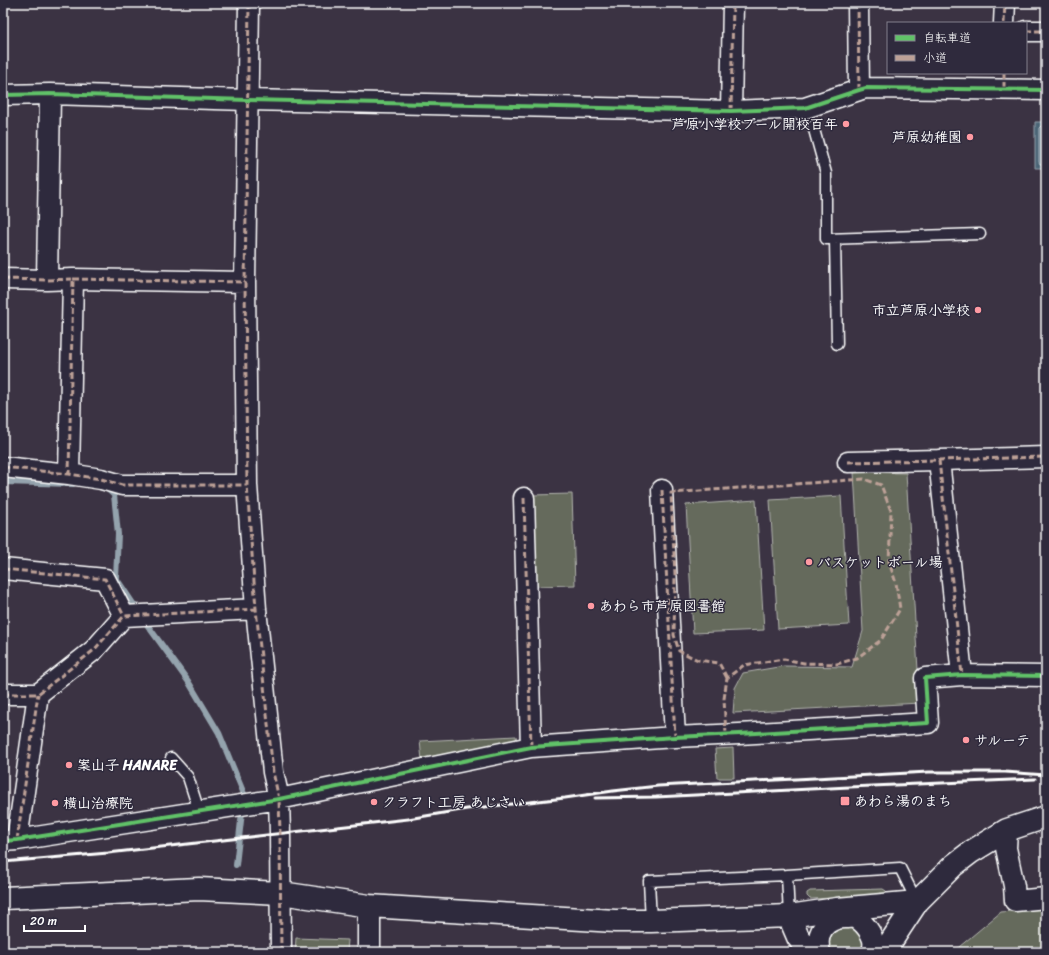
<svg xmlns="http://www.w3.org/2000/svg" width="1049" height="955" font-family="Sriracha,'Klee One',sans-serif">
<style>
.green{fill:#656a5c;stroke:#b2b4ae}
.water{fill:#4c6576;stroke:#94a3ad}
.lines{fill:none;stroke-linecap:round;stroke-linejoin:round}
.shore{stroke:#b7c1c8;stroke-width:1}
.stream{stroke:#94a3ad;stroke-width:6}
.lane-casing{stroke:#fff;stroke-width:13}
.street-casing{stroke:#fff;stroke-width:23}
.secondary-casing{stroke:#fff;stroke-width:25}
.lane{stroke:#2f2a3d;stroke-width:10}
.street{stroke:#2f2a3d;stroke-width:20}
.secondary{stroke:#2f2a3d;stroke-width:22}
.rail{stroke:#fff;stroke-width:3}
.quiet{stroke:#bda197;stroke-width:3;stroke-dasharray:6 3;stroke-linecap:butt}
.cycleway-casing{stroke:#2f2a3d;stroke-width:6}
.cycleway{stroke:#61c268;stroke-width:4}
.poi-dot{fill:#ff9aa2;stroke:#2f2a3d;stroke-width:1.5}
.labels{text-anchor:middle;stroke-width:3;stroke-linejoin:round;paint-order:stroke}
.poi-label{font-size:14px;font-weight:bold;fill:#fff;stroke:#2f2a3d;text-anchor:start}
</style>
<rect width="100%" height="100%" fill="#3b3343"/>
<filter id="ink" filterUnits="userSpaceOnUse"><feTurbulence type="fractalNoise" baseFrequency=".025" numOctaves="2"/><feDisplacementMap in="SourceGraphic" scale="8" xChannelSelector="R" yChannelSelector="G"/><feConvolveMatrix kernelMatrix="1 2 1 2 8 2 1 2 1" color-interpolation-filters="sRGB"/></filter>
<g filter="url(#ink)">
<path class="green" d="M 854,472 L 906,473 L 920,703 L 733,713 L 735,688 L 743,673 L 784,666 L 852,667 L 863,631 Z
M 572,494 L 575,585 L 536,586 L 532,495 Z
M 841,496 L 849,625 L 778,629 L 770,500 Z
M 756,500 L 764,630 L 693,633 L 686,505 Z
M 516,736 L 517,742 L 422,760 L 420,741 Z
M 733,748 L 734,778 L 717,778 L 715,749 Z
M 883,889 L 886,891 L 886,894 L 884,896 L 810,899 L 807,896 L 807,893 L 810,891 Z
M 1046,908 L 1046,952 L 953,952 L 1001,912 Z
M 846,928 C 863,929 863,937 864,952 L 829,952 C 827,939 832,930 846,928 Z
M 296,938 L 348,940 L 347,952 L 295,952 Z"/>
<path class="water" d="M 1035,122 L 1046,122 L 1046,168 L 1035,168 Z"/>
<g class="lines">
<path class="shore" d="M 1046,126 L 1041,126 L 1039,128 L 1039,162 L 1040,164 L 1046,164"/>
<path class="stream" d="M 3,482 L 73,484
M 105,487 L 114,495 L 118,534 L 116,578 L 138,611
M 143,619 L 188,681 L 219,733 L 244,794 L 236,865"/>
<g class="lane-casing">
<path id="lane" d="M 813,126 L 826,173 L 826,239 L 980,234
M 835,239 L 837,344
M 171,758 L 188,777 L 199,811
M 789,916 L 787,875 L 900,868 L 917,902
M 651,921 L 649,881 L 787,875"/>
</g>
<g class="street-casing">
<path id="street" d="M 249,3 L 245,282 L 247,485 L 256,609 L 273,772 L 279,799 L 280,833 L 281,952
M 858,3 L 859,90
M 1004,23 L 1005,3
M 1026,31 L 1046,31
M 3,95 L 50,94 L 247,100 L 731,111 L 805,108 L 859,90 L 866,88 L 1046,90
M 731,111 L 733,3
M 3,279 L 47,280 L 73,279 L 69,474
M 73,279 L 245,282
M 47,280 L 50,94
M 939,460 L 962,675
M 848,462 L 939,460 L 1046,457
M 3,467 L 69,474 L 101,479 L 122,485 L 247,485
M 662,490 L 675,737
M 524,498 L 531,747
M 3,569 L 105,579 L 124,616
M 3,694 L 38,694 L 94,650 L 124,616 L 256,609
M 1007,830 L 1006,848 L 1014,886 L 1015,901 L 1046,898
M 17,840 L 38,694
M 3,841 L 17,840 L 279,799 L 531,747 L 675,737 L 739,734 L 928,723 L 925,678 L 962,675 L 1046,676
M 820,952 C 815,933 825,918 846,918 C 849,918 852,917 855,918 C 861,920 864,924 867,928 C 873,936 875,943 872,952"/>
</g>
<g class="secondary-casing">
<path id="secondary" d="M 3,898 L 199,889 L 281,893 L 369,906 L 615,921 L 651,921 L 789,916 L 837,909 L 917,902
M 789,916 L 798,937 L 808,952
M 369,952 L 369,906
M 884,952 L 917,902 L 954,865 L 971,852 L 1007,830 L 1046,817"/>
</g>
<use href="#lane" class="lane"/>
<use href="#street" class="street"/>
<use href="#secondary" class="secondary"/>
<path class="rail" d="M 595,798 L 656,797 L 849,787 L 1035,779
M 3,862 L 108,853 L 408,819 L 467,809 L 565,798 L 613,791 L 658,786 L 929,772 L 1005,772 L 1046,775"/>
<path class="quiet" d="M 249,3 L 245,282 L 247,485 L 256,609 L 273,772 L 279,799 L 280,833 L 281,952
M 858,3 L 859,90
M 1004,23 L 1005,3
M 1026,31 L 1046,31
M 1004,73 L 1004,90
M 731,111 L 733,3
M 3,279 L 47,280 L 73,279 L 69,474
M 73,279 L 245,282
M 939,460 L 962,675
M 848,462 L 939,460 L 1046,457
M 3,467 L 69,474 L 101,479 L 122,485 L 247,485
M 662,490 L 675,737
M 524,498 L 531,747
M 3,569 L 105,579 L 124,616
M 3,694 L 38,694 L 94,650 L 124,616 L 256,609
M 726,735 L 724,699 L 727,678 L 744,665 L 784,659 L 804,663 L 837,664 L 857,658 L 881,640 L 900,609 L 896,583 L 889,562 L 891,511 L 881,485 L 864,479 L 671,493 L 675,575 L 674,635 L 679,651 L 698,660 L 719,663 L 727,678
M 17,840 L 38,694"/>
<g class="cycleway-casing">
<path id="cycleway" d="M 3,95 L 50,94 L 247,100 L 731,111 L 805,108 L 859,90 L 866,88 L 1046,90
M 3,841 L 17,840 L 279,799 L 531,747 L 675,737 L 739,734 L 928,723 L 925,678 L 962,675 L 1046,676"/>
</g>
<use href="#cycleway" class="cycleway"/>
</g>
</g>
<g class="poi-dot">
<circle cx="846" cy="124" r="4"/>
<circle cx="970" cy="137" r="4"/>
<circle cx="978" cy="310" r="4"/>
<circle cx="809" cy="562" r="4"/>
<circle cx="591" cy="606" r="4"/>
<circle cx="966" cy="740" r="4"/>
<circle cx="69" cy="765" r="4"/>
<rect x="840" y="796" width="10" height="10" rx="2"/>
<circle cx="374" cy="802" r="4"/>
<circle cx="55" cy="803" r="4"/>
</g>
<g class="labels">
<g class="poi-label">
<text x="838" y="129" text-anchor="end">芦原小学校プール開校百年</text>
<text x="962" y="142" text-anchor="end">芦原幼稚園</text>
<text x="970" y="315" text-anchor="end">市立芦原小学校</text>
<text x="817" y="567">バスケットボール場</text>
<text x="599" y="611">あわら市芦原図書館</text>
<text x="974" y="745">サルーテ</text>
<text x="77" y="770">案山子 HANARE</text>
<text x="854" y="806">あわら湯のまち</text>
<text x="382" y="807">クラフト工房 あじさい</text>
<text x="63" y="808">横山治療院</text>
</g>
</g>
<rect width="1049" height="955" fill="none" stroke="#2f2a3d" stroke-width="16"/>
<rect x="8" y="8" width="1033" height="939" fill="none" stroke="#fff" stroke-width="1.5" filter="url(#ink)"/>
<rect x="887" y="22" width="140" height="52" fill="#2f2a3d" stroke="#827f8b"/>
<rect x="895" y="35" width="20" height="6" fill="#61c268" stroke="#827f8b"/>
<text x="923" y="42" font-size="12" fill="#ffffff">自転車道</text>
<rect x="895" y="55" width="20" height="6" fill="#bda197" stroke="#827f8b"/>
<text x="923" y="62" font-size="12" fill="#ffffff">小道</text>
<path d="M24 925v6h61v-6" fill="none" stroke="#ffffff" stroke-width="2"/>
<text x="30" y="925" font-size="12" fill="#ffffff" stroke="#2f2a3d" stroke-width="3" paint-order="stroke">20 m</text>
</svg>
